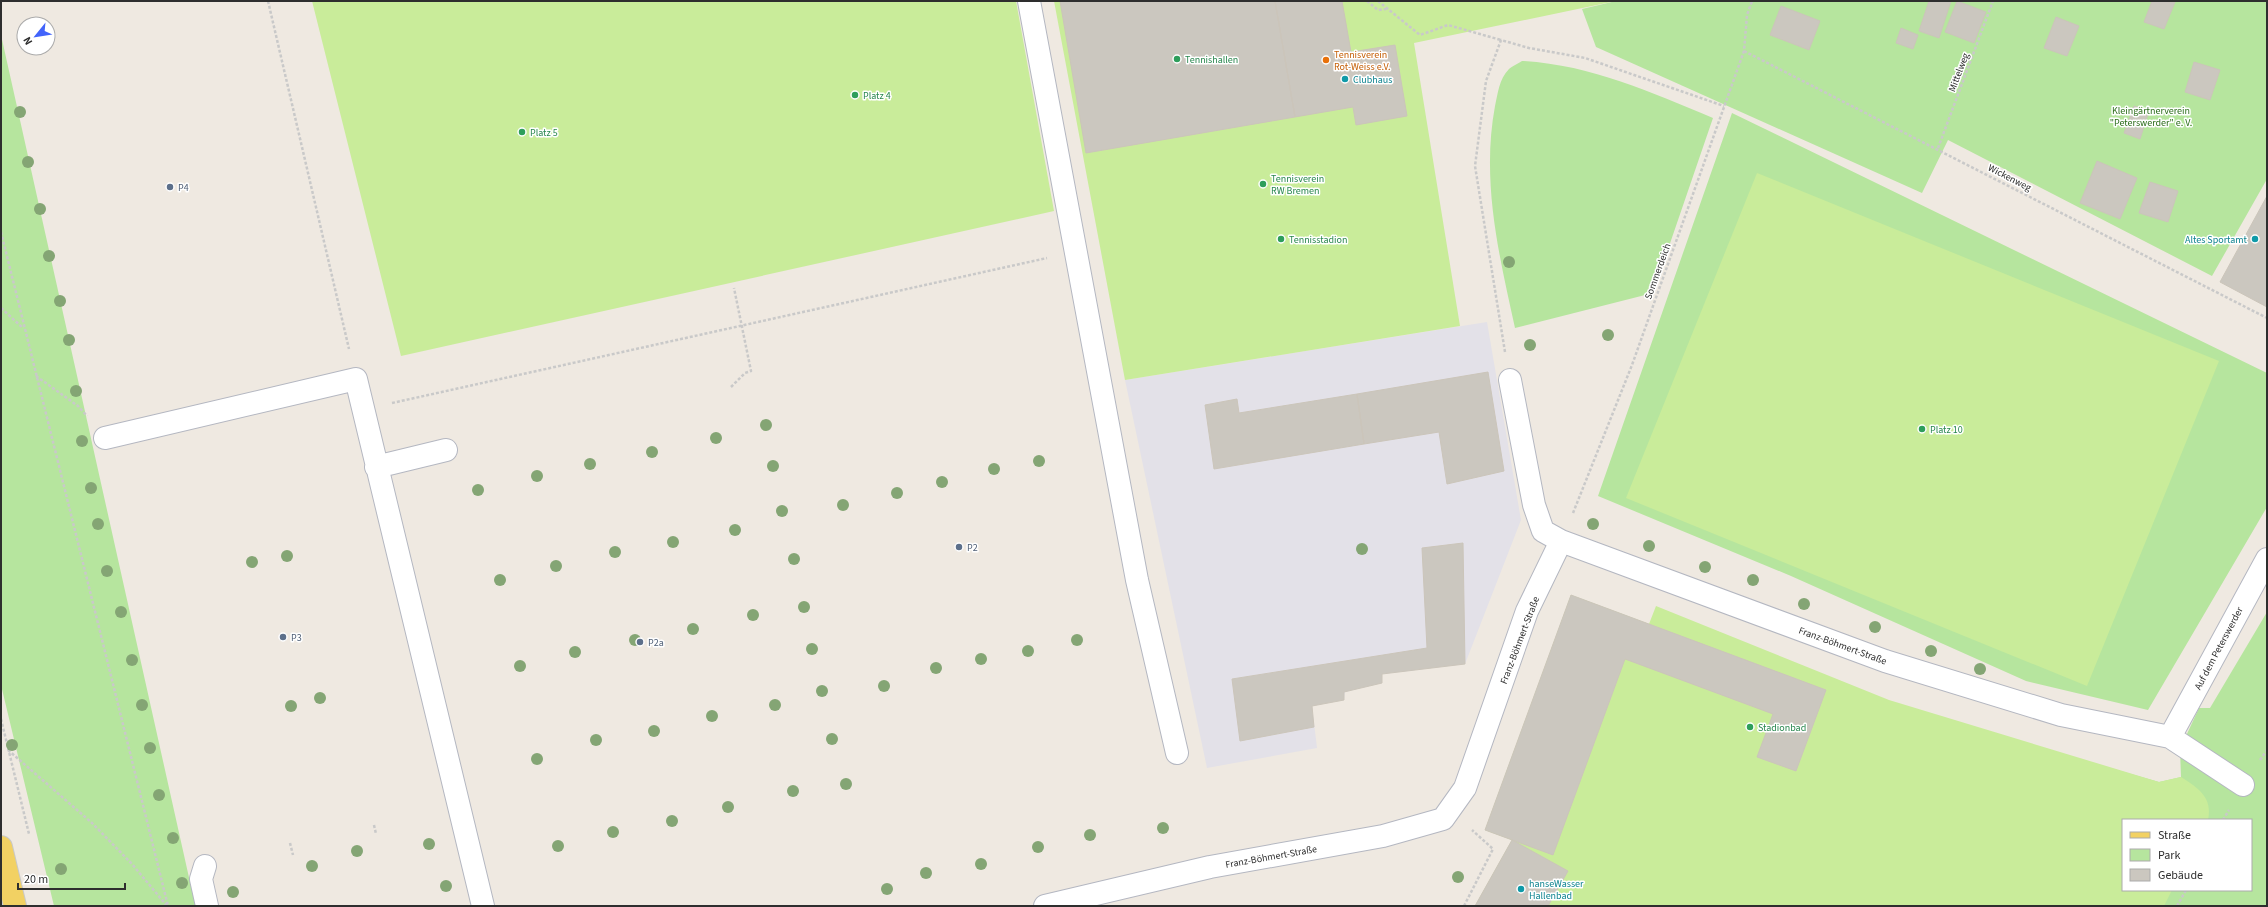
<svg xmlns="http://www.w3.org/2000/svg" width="2268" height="907" font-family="'Source Sans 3',sans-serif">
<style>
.industrial{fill:#e3e1e8}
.green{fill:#b6e59e;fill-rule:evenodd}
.pitch{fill:#c9ec9a}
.building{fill:#cbc7bf;stroke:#cbc5ba}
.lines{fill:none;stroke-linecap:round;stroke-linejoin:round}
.minor-casing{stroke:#b4b7c1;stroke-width:24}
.major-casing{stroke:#c9c9c9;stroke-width:24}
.path{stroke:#c9c9c9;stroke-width:2.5;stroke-dasharray:3 2;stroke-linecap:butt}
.minor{stroke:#fff;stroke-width:22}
.major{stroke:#f2d163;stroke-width:22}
.tree{fill:#84a574}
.leisure-dot{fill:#2e9e5b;stroke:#fff;stroke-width:1.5}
.food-dot{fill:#e8710a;stroke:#fff;stroke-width:1.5}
.culture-dot{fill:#0f9aa8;stroke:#fff;stroke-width:1.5}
.service-dot{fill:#5c6f8a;stroke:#fff;stroke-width:1.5}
.labels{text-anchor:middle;stroke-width:3;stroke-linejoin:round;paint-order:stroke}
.food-label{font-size:10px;fill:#c56008;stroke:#fff;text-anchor:start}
.leisure-label{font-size:10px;fill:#27864d;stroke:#fff;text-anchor:start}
.street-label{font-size:10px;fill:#2e2e2e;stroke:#fff}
.culture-label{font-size:10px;fill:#0d838f;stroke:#fff;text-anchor:start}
.park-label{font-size:10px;fill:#2c6e1b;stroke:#fff}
.service-label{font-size:10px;fill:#4e5e75;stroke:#fff;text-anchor:start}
</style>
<rect width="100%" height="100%" fill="#efe9e1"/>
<path class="industrial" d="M 1487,322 L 1521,520 L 1465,664 L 1382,674 L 1382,683 L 1345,692 L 1344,700 L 1312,706 L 1317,748 L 1207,768 L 1125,380 Z"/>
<path class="green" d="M 1616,1 L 2267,1 L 2267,179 L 2212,276 L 1948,140 L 1922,193 L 1596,47 L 1582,9 Z
M 1,35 L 190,882 L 196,906 L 54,906 L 1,685 Z
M 1522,61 C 1591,65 1650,92 1713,118 L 1653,293 L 1515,328 C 1499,255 1481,181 1495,106 C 1498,93 1499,79 1509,69 C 1512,66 1518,64 1522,61 Z
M 1732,113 L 2267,373 L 2267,507 L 2148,710 L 2026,681 L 1791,576 L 1598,496 Z
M 2267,612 L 2267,906 L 1575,906 L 2082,760 L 2159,782 L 2181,777 L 2180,749 L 2199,708 L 2210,708 ZM 2123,820 L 2251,820 L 2251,890 L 2123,890 Z"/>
<path class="pitch" d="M 312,1 L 1016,1 L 1054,211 L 401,356 Z
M 1054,1 L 1616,1 L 1414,43 L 1460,326 L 1125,380 Z
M 1757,173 L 2219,361 L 2087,686 L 1626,498 Z
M 1571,595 L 1649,624 L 1656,606 L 1889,700 L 2159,782 L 2181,777 C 2198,788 2213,797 2208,820 L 2123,820 L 2123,890 L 2172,890 L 2164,906 L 1475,906 L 1512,840 L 1485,830 Z"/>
<path class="building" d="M 1060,1 L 1275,1 L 1295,117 L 1086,153 Z
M 1275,1 L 1342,1 L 1351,52 L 1395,45 L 1407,116 L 1356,125 L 1353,107 L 1295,117 Z
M 1929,1 L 1951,1 L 1939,38 L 1919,31 Z
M 1957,1 L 1986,12 L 1974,43 L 1945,32 Z
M 2152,1 L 2175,2 L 2164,29 L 2144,22 Z
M 1781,6 L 1820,21 L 1809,50 L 1770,35 Z
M 2056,17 L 2079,26 L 2067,56 L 2044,48 Z
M 1901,28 L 1918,35 L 1913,49 L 1896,43 Z
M 2194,62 L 2220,70 L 2210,100 L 2185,92 Z
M 2134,106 L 2149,111 L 2140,139 L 2124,133 Z
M 2097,161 L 2137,178 L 2120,219 L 2080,203 Z
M 2150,182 L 2178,191 L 2168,222 L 2139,213 Z
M 2267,196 L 2267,307 L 2220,282 Z
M 1488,372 L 1504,471 L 1447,484 L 1439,432 L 1364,444 L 1357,394 Z
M 1357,394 L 1364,444 L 1214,469 L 1205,405 L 1237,399 L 1239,413 Z
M 1463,543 L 1465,664 L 1382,674 L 1382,683 L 1344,692 L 1344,700 L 1312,706 L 1314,727 L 1240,741 L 1232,679 L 1427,648 L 1422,548 Z
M 1571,595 L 1826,690 L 1796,771 L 1757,757 L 1773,714 L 1625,659 L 1553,855 L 1485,830 Z
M 1512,840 L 1568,871 L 1548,906 L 1475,906 Z"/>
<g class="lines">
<g class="minor-casing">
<path id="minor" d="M 1029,1 L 1137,580 L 1177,753
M 1510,380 L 1534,505 L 1543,531 L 1561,541
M 105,438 L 356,379 L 483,906
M 376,467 L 446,450
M 2170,737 L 2267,559
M 205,866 L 201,879 L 207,906
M 1045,906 L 1210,867 L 1383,836 L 1443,819 L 1465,788 L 1527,611 L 1561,541 L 1885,661 L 2061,715 L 2170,737 L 2243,785"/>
</g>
<g class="major-casing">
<path id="major" d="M 1,847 L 15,906"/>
</g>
<path class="path" d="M 268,1 L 349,349
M 1367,1 L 1378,10 L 1386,9
M 1378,1 L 1420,35 L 1448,25 L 1501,40
M 1744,51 L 2267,318
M 1938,148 L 1993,1
M 1,232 L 168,906
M 1,308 L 23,328
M 1505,352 L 1475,166 L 1486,81 L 1501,40 L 1529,48 L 1585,58 L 1724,106
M 36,376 L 78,406 L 87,416
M 731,387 L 745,373 L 751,371 L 734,288
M 392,403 L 1047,258
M 1573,513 L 1632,365 L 1744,51 L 1747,15 L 1752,1
M 1,719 L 29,834
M 8,750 L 92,823 L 132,864 L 167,906
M 2260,760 L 2267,750
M 2223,820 L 2229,810
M 374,825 L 376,834
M 290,843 L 293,855
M 1464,906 L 1493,849 L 1472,830
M 2177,906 L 2186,890"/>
<use href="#minor" class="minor"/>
<use href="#major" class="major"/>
</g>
<g class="tree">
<circle cx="20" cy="112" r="6"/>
<circle cx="28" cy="162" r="6"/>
<circle cx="40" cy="209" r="6"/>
<circle cx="49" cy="256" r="6"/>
<circle cx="1509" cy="262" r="6"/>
<circle cx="60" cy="301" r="6"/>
<circle cx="1608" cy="335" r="6"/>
<circle cx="69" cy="340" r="6"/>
<circle cx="1530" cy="345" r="6"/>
<circle cx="76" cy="391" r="6"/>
<circle cx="766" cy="425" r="6"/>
<circle cx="716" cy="438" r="6"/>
<circle cx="82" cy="441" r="6"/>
<circle cx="652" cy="452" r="6"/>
<circle cx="1039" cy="461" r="6"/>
<circle cx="590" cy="464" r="6"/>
<circle cx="773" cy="466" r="6"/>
<circle cx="994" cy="469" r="6"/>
<circle cx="537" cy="476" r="6"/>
<circle cx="942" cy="482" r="6"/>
<circle cx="91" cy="488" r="6"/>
<circle cx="478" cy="490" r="6"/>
<circle cx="897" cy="493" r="6"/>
<circle cx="843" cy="505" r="6"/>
<circle cx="782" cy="511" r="6"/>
<circle cx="98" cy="524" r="6"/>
<circle cx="1593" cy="524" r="6"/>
<circle cx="735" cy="530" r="6"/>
<circle cx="673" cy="542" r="6"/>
<circle cx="1649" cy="546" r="6"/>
<circle cx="1362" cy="549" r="6"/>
<circle cx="615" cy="552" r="6"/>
<circle cx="287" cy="556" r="6"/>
<circle cx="794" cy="559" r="6"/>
<circle cx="252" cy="562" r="6"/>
<circle cx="556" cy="566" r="6"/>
<circle cx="1705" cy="567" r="6"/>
<circle cx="107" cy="571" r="6"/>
<circle cx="500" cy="580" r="6"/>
<circle cx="1753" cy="580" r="6"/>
<circle cx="1804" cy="604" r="6"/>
<circle cx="804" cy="607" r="6"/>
<circle cx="121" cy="612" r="6"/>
<circle cx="753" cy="615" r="6"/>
<circle cx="1875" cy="627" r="6"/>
<circle cx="693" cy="629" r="6"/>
<circle cx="635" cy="640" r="6"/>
<circle cx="1077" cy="640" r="6"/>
<circle cx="812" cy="649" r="6"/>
<circle cx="1028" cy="651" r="6"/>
<circle cx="1931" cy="651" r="6"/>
<circle cx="575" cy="652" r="6"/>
<circle cx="981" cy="659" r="6"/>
<circle cx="132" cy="660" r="6"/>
<circle cx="520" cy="666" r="6"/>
<circle cx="936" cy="668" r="6"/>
<circle cx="1980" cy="669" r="6"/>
<circle cx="884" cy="686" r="6"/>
<circle cx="822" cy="691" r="6"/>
<circle cx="320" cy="698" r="6"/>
<circle cx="142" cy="705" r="6"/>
<circle cx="775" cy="705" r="6"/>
<circle cx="291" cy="706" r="6"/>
<circle cx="712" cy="716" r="6"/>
<circle cx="654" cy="731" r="6"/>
<circle cx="832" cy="739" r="6"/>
<circle cx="596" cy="740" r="6"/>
<circle cx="12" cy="745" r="6"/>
<circle cx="150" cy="748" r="6"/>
<circle cx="537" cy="759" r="6"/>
<circle cx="846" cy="784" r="6"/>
<circle cx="793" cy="791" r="6"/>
<circle cx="159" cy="795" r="6"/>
<circle cx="728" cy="807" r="6"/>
<circle cx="672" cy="821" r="6"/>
<circle cx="1163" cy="828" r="6"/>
<circle cx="613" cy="832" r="6"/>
<circle cx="1090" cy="835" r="6"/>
<circle cx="173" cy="838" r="6"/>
<circle cx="429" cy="844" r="6"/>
<circle cx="558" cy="846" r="6"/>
<circle cx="1038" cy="847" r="6"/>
<circle cx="357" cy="851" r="6"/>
<circle cx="981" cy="864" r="6"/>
<circle cx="312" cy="866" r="6"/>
<circle cx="61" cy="869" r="6"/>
<circle cx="926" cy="873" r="6"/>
<circle cx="1458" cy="877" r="6"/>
<circle cx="182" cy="883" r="6"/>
<circle cx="446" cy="886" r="6"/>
<circle cx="887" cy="889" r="6"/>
<circle cx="233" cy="892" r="6"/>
</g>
<g class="leisure-dot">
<circle cx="1177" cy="59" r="4"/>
<circle cx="855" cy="95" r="4"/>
<circle cx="522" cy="132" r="4"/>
<circle cx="1263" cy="184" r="4"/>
<circle cx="1281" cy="239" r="4"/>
<circle cx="1922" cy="429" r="4"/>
<circle cx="1750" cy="727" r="4"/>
</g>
<circle class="food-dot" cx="1326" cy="60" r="4"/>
<g class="culture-dot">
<circle cx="1345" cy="79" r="4"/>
<circle cx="2255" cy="239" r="4"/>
<circle cx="1521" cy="889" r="4"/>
</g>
<g class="service-dot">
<circle cx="170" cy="187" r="4"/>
<circle cx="959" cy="547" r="4"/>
<circle cx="283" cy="637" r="4"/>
<circle cx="640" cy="642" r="4"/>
</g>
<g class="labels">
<g class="food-label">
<text x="1334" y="58">Tennisverein<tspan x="1334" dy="12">Rot-Weiss e.V.</tspan></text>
</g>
<g class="leisure-label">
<text x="1185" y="63">Tennishallen</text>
<text x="863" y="99">Platz 4</text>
<text x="530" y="136">Platz 5</text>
<text x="1271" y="182">Tennisverein<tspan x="1271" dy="12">RW Bremen</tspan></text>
<text x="1289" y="243">Tennisstadion</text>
<text x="1930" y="433">Platz 10</text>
<text x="1758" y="731">Stadionbad</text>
</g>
<g class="street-label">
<text transform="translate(1958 72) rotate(-69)" y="4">Mittelweg</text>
<text transform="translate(2010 177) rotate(27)" y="4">Wickenweg</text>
<text transform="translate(1657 271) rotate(-70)" y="4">Sommerdeich</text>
<text transform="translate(1519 640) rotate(-69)" y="4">Franz-Böhmert-Straße</text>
<text transform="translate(1843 645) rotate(20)" y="4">Franz-Böhmert-Straße</text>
<text transform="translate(2218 648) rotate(-62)" y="4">Auf dem Peterswerder</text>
<text transform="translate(1271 856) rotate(-10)" y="4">Franz-Böhmert-Straße</text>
</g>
<g class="culture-label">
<text x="1353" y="83">Clubhaus</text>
<text x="2247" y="243" text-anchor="end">Altes Sportamt</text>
<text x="1529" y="887">hanseWasser<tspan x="1529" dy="12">Hallenbad</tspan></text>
</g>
<g class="park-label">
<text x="2151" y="114">Kleingärtnerverein<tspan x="2151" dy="12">"Peterswerder" e. V.</tspan></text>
</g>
<g class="service-label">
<text x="178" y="191">P4</text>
<text x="967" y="551">P2</text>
<text x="291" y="641">P3</text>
<text x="648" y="646">P2a</text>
</g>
</g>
<rect width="2268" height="907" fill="none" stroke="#2e2e2e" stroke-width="4"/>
<rect x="2122" y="819" width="130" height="72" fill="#ffffff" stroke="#ababab"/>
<rect x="2130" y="832" width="20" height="6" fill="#f2d163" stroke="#ababab"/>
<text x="2158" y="839" font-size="12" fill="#2e2e2e">Straße</text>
<rect x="2130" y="849" width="20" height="12" fill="#b6e59e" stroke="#ababab"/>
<text x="2158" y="859" font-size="12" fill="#2e2e2e">Park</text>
<rect x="2130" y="869" width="20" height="12" fill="#cbc7bf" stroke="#ababab"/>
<text x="2158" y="879" font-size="12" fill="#2e2e2e">Gebäude</text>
<g transform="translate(36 36) rotate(240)"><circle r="19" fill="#ffffff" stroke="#ababab"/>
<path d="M0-3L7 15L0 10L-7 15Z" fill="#4264fb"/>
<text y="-6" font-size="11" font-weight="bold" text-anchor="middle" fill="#2e2e2e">N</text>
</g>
<path d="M18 883v6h107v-6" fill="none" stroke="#2e2e2e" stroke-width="2"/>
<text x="24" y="883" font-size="12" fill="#2e2e2e" stroke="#ffffff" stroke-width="3" paint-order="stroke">20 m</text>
</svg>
